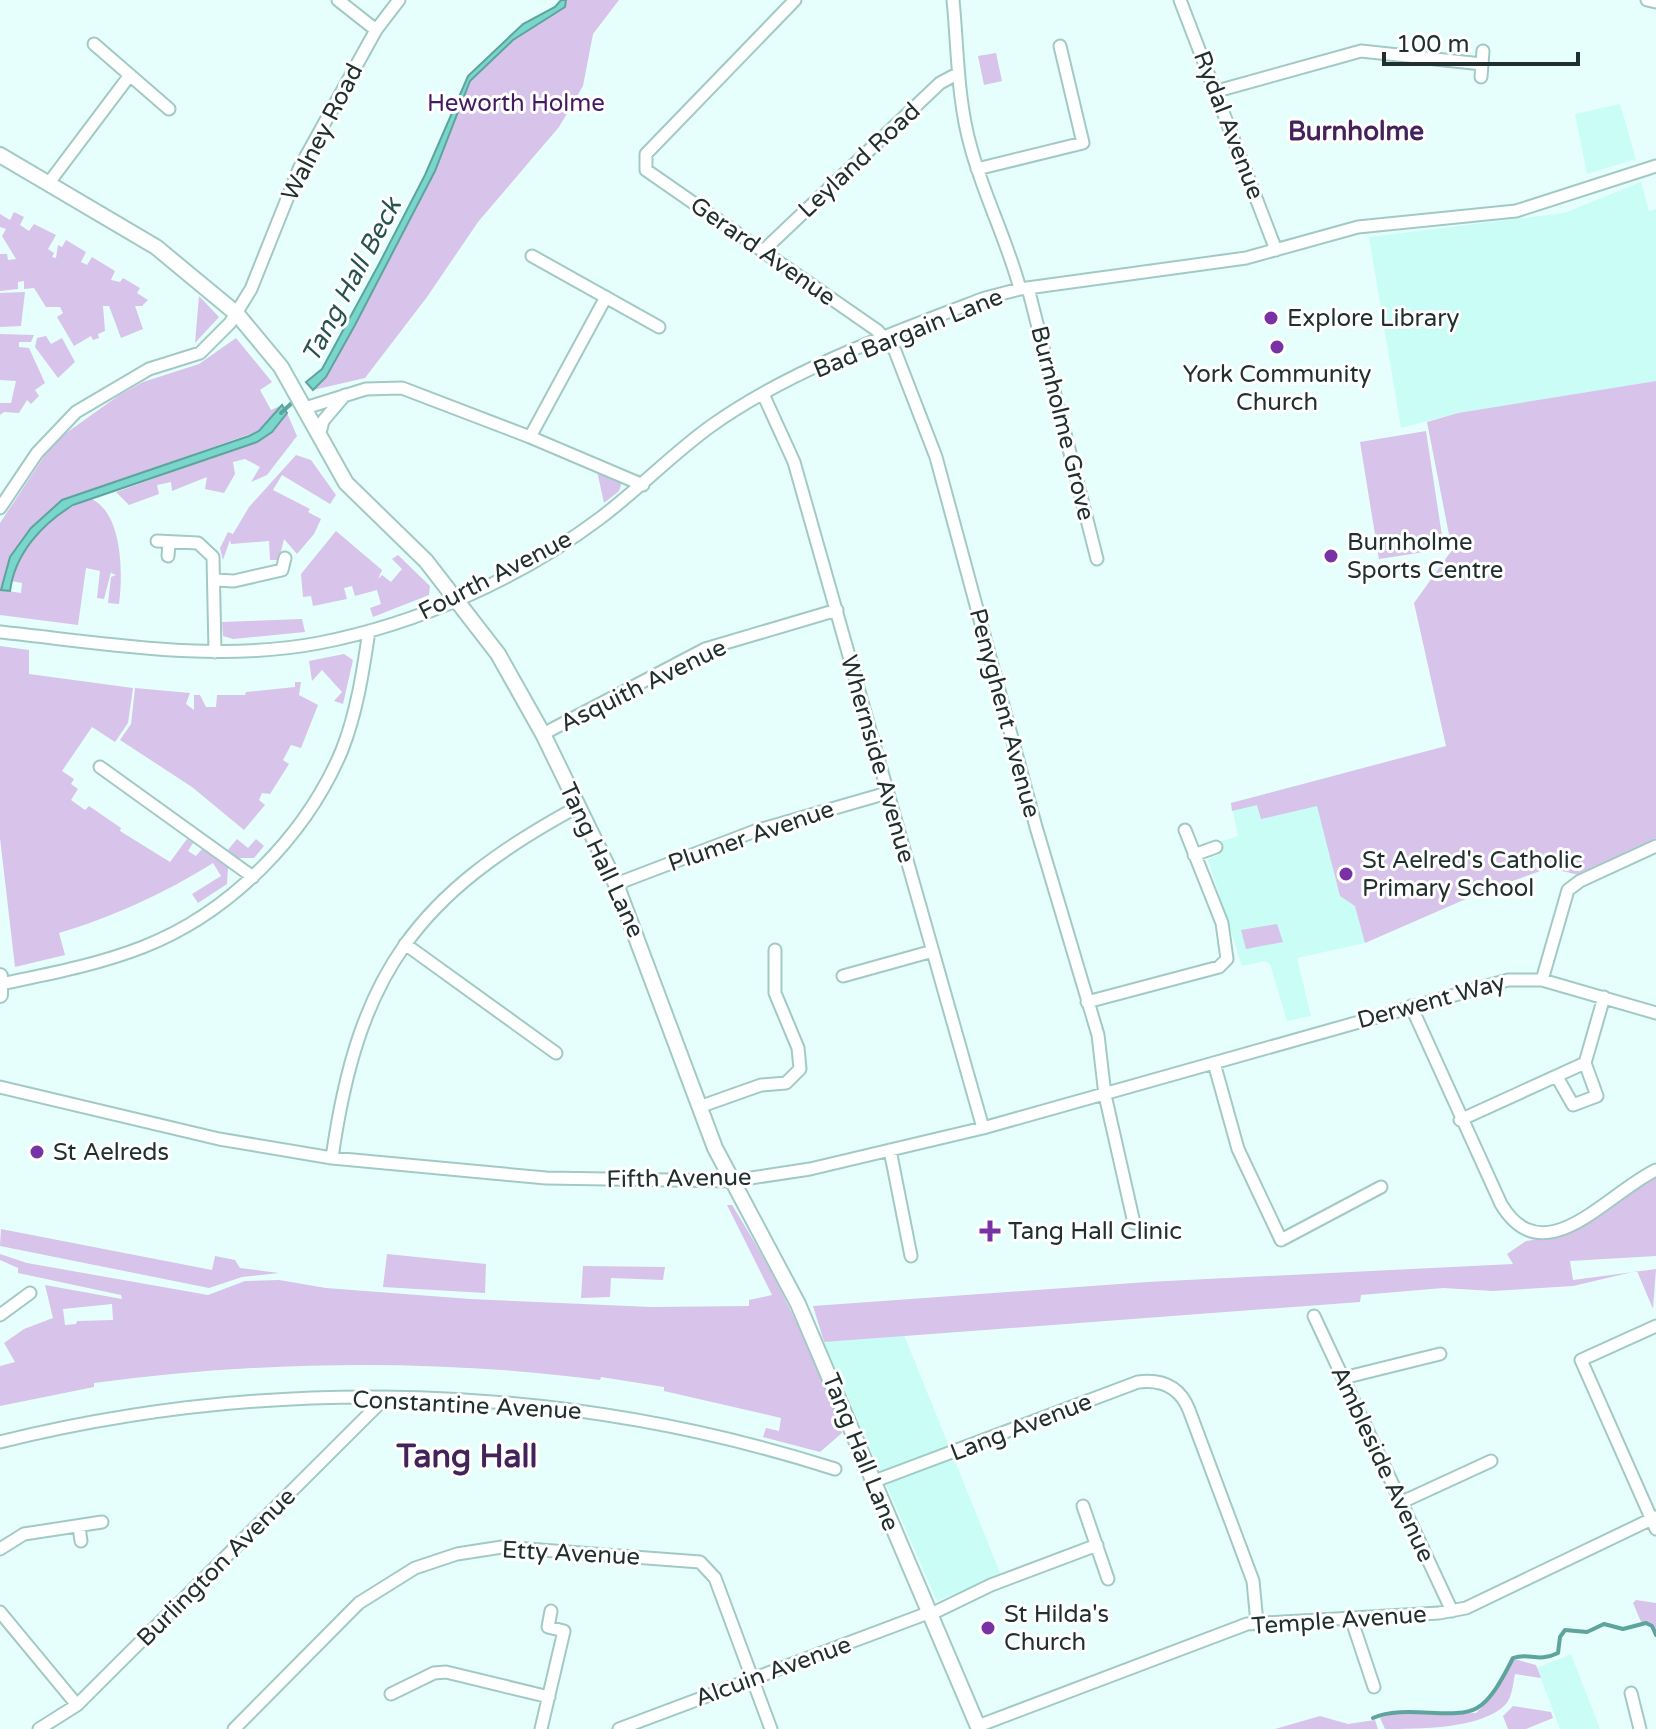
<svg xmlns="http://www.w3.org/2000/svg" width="1656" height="1729" font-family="'Varela Round',sans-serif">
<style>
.built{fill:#c9fdf6}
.green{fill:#d8c3eb;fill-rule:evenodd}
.water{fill:#78d6cc;stroke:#5ea49d;stroke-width:2}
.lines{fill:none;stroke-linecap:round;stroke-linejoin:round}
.stream{stroke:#5ea49d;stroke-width:4}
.minor-casing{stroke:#a2cac5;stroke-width:15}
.tertiary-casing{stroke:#a2cac5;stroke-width:18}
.minor{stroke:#fff;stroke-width:11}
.tertiary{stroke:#fff;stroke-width:14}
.poi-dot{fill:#7832a5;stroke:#fff;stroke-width:3}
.labels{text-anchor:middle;stroke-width:6;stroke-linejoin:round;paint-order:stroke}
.park-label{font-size:24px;fill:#451a60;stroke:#fff}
.street-label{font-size:24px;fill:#20302e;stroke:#fff}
.poi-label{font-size:24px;fill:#20302e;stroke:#fff;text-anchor:start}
.neighbourhood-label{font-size:26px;font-weight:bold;fill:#44235b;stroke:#fff}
.water-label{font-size:26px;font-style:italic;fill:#27524e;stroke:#fff}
.district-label{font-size:32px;font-weight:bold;fill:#44235b;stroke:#fff}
</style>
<rect width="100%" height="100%" fill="#e6fffc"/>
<path class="built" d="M 1620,104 L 1636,159 L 1587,174 L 1575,114 Z
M 1641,182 L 1649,211 L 1656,209 L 1656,381 L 1458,413 L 1401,428 L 1369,237 L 1564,213 Z
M 1294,786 L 1484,891 L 1365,943 L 1297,958 L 1311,1016 L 1287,1021 L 1270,964 L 1265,961 L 1242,966 L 1208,860 L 1222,853 L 1219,842 L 1238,836 L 1231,803 Z
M 904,1335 L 1001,1575 L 937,1601 L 824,1342 Z
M 1571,1654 L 1600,1729 L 1560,1729 L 1537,1668 Z"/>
<path class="green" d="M 566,0 L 619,0 L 593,34 L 583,86 L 559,127 L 478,222 L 427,297 L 365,378 L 313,390 L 428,184 L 470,81 L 513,40 L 565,7 Z
M 996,53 L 1002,81 L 984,85 L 978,56 Z
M 14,212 L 24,217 L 20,225 L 29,231 L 34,224 L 56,235 L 48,249 L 54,253 L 52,257 L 56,258 L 58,245 L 62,247 L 66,240 L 86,252 L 81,262 L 87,265 L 92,257 L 115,271 L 111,280 L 120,282 L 123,278 L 140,288 L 137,293 L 148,300 L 142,306 L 135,306 L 143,329 L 121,338 L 109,306 L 103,306 L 105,331 L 98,334 L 99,338 L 93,340 L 91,336 L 74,346 L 57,317 L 63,313 L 60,307 L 46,307 L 34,288 L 24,289 L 24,281 L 18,282 L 18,289 L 0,291 L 0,254 L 7,254 L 8,260 L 16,259 L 2,236 L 6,229 L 0,227 L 0,214 L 10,220 Z
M 25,292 L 21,326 L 0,327 L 0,293 Z
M 199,296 L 219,317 L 195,343 Z
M 0,334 L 34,335 L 31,342 L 19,342 L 19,347 L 29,348 L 45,383 L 35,390 L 39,396 L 31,404 L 27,400 L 19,413 L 4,412 L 0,415 L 0,403 L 11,403 L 16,381 L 0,380 Z
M 46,336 L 51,344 L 62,338 L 75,362 L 58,378 L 35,347 L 37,338 Z
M 236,338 L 272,382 L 260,390 L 271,410 L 282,405 L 259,431 L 62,500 L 31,528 L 10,557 L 1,590 L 21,593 L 22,583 L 11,581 C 22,541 53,510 92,499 C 123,515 123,574 119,604 L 108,603 L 111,577 L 116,575 L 111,573 L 112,568 L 104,599 L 97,598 L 100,571 L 86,568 L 78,625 L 0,615 L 0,523 L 47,452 L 62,436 L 118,396 L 143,382 L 199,364 Z
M 1656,381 L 1656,838 L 1579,875 L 1549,868 L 1484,891 L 1365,943 L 1355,906 L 1340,896 L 1317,806 L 1261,819 L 1257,805 L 1232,811 L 1231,803 L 1446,746 L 1414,603 L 1452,550 L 1427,422 L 1458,413 Z
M 287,413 L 297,436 L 267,475 L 251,482 L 260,467 L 245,459 L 233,462 L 235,474 L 224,493 L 205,489 L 207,477 L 172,491 L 171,482 L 157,485 L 159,494 L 129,505 L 116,492 L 257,442 L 272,432 Z
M 1426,431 L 1444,549 L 1379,559 L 1360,442 Z
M 296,455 L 311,460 L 336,495 L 330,504 L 282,475 L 273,490 L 310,509 L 308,512 L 321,519 L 314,534 L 297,554 L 284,539 L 279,560 L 270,560 L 269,541 L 231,544 L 230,540 L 223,560 L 220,548 L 228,532 L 233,534 L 249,507 Z
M 597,471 L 622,482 L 619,491 L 604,503 Z
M 336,531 L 382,570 L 378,579 L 382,575 L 391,582 L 402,569 L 392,559 L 398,555 L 430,586 L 429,595 L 373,617 L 370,608 L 381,604 L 377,590 L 355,596 L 352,586 L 344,588 L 347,599 L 313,606 L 311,596 L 303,597 L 301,574 Z
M 302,619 L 305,632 L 233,639 L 223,636 L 222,622 Z
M 0,646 L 29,650 L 29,674 L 133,688 L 128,723 L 115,742 L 92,727 L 62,771 L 74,779 L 71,784 L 78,789 L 71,800 L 85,810 L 89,806 L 121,828 L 120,831 L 170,862 L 187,839 L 193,843 L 188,851 L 196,856 L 202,849 L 228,867 L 227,884 L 198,903 L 192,894 L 221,876 L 213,863 C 163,894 115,916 59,933 L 65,955 L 15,967 L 0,838 Z
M 344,654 L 353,660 L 343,704 L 334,701 L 342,692 L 322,670 L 312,681 L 309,661 Z
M 295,682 L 301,682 L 299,695 L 318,705 L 301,748 L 291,745 L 283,760 L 289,764 L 270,794 L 262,793 L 259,800 L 265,805 L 244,830 L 192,787 L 120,740 L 131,724 L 135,688 L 190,693 L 186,704 L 194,710 L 194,695 L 200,695 L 206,707 L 216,707 L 217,695 L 245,695 L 246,692 L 295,687 Z
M 237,839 L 248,848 L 256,839 L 264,846 L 254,858 L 238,858 L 227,851 Z
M 1277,924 L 1283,942 L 1246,949 L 1241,930 Z
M 1656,1176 L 1656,1256 L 1570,1261 L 1573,1280 L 1656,1269 L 1653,1309 L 1637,1271 L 1573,1286 L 1493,1291 L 1443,1288 L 1361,1295 L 1360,1302 L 824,1342 L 813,1306 L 1147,1282 L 1513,1264 L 1507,1254 L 1526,1241 L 1561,1236 L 1624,1192 Z
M 727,1205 L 732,1205 C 778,1278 813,1352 842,1433 L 820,1452 L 763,1437 L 766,1428 L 779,1431 L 781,1418 L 664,1391 L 664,1387 L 601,1377 L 600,1380 C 432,1358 260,1361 94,1383 L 94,1387 L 0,1406 L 0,1366 L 15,1362 L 4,1343 L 24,1329 L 53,1318 L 45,1285 L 122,1299 L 121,1295 L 18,1273 L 18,1268 L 0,1260 L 0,1254 L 27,1263 L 208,1295 L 245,1281 L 279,1280 L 326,1288 L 470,1299 L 651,1307 L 749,1306 L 749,1300 L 772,1295 ZM 112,1304 L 113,1320 L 77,1321 L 76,1324 L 65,1325 L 63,1309 Z
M 1,1229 L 212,1270 L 215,1256 L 235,1260 L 240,1268 L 279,1273 L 242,1277 L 209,1288 L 0,1246 Z
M 387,1254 L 486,1264 L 485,1293 L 383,1287 Z
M 583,1266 L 665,1267 L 663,1280 L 611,1278 L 610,1297 L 581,1298 Z
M 1636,1600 L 1656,1603 L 1656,1635 L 1652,1626 L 1642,1624 L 1633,1603 Z
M 1514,1659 L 1536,1665 L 1541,1678 L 1515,1674 C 1513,1684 1512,1697 1506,1704 C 1483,1729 1418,1729 1385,1729 L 1380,1718 L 1394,1713 L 1476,1713 L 1492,1697 Z
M 1513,1706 L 1551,1712 L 1553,1718 L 1526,1729 L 1508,1729 L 1503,1716 Z
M 1320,1716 L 1348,1724 L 1375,1720 L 1378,1729 L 1275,1729 Z"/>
<path class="water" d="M 561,0 L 566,0 L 565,7 L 513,40 L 470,81 L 435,171 L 355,325 L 326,377 L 313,390 L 306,382 L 322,369 L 379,264 L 425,175 L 468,76 L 523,24 L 555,7 Z
M 282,405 L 287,413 L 272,432 L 257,442 L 73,505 C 42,524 15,553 10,591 L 1,590 L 10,557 L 31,528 L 62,500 L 249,436 L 259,431 Z"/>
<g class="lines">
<path class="stream" d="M 281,413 L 295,400
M 1373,1718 C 1404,1704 1455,1721 1477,1708 C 1493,1699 1505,1673 1513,1658 C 1529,1652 1538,1663 1558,1653 L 1560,1637 L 1565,1630 L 1587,1632 L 1604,1624 L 1623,1629 L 1646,1623 L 1652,1626 L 1656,1635"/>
<g class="minor-casing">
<path id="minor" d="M 338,0 L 376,30
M 795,0 L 646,154 L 646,170 L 878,331 L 895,351 L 936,457 L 1036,827 L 1098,1035 L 1105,1095 L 1134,1223
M 953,0 C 958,50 957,99 971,148 C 984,196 1007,240 1020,289
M 1180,0 L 1276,250
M 1647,0 L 1656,2
M 94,44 L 169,109
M 1481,77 L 1483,51
M 1217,91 L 1361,51 L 1482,64
M 977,169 L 1083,143 L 1060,46
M 48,184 L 130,75
M 764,250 L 940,83 L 957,74
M 532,256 L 659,327
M 1028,288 L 1097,559
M 763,394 L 794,462 L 983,1128
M 305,408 L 366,389 L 402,388 L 530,437 L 643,485
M 319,437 L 323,421 L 345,395
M 530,437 L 606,297
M 0,508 L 37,453 L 76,412 L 149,369 L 200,353 L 230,323 L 251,289 L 299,169 L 376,30 L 399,0
M 157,541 L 198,543 L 213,557 L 215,652
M 168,556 L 169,542
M 215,580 L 234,581 L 282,570 L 285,558
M 0,632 C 105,643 214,663 319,643 C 417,624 519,579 599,519 C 638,490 672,454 711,426 C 789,370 895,332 985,298 L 1020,289 L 1246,258 L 1358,227 L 1516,211 L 1656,166
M 543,734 L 705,649 L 837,610
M 100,767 L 253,877
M 1194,855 L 1216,847
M 616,884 L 755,831 L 887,793
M 405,944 L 556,1053
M 843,976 L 933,951
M 1542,980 L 1568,890 L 1580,881 L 1656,846
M 1,984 C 48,974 97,965 143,947 C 230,913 306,836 342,750 C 357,712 363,671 369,631
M 1087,1002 L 1219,967 L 1227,959 L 1222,923 L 1185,830
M 1411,1006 L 1501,1204 C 1544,1276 1607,1193 1656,1170
M 1214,1063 L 1238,1149 L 1281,1240 L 1381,1187
M 1585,1063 L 1604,997
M 1557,1077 L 1573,1105 L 1597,1096 L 1585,1063
M 0,1087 L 219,1139 L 332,1158 L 546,1178 L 731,1181 L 810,1169 L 983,1128 L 1508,980 L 1542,980 L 1656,1013
M 699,1107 L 761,1085 L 786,1083 L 800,1069 L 798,1048 L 775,993 L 775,950
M 1460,1120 L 1585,1063
M 890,1150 L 911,1256
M 332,1158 C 358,974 416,894 579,806
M 0,1315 L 30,1293
M 1314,1316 L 1452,1611
M 1656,1326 L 1581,1360 L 1656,1529
M 1343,1378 L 1440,1354
M 0,1442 C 274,1374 566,1383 835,1469
M 872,1482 L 1138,1382 C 1162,1379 1180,1387 1189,1410 L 1253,1581 L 1257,1623
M 1402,1502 L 1491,1461
M 1083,1506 L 1108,1579
M 79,1527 L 81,1541
M 0,1549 L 24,1534 L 102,1522
M 0,1612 L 77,1705
M 929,1615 L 991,1585 L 1097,1545
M 1351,1618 L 1374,1687
M 1631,1693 L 1640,1729
M 391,1694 L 434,1673 L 446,1672 L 549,1697
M 978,1726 L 1247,1624 L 1439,1613 L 1466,1608 L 1656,1517
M 39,1729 L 77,1705 L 386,1397
M 234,1729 L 359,1603 L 415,1568 L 457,1554 L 502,1547 L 700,1562 L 715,1578 L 771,1729
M 541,1729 L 564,1631 L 548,1627 L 551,1611
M 619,1729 L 928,1613"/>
</g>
<g class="tertiary-casing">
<path id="tertiary" d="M 0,155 L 156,247 L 237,314 L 281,367 L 346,483 L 426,561 L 498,654 L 543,734 L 616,884 L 715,1148 L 798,1304 L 979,1729
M 0,976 L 0,995"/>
</g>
<use href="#minor" class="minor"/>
<use href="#tertiary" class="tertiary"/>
</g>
<g class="poi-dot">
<circle cx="1271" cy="318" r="8"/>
<circle cx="1277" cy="347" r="8"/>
<circle cx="1331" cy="556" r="8"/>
<circle cx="1346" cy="874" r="8"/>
<circle cx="37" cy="1152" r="8"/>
<path d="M986 1219h8v8h8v8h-8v8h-8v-8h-8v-8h8z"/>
<circle cx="988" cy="1628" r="8"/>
</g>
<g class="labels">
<g class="park-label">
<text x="516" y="111">Heworth Holme</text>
</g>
<g class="street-label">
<text transform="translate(1229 125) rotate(69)" y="8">Rydal Avenue</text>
<text transform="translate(322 132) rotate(-63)" y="8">Walney Road</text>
<text transform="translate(859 160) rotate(-43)" y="8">Leyland Road</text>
<text transform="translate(763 251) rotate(35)" y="8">Gerard Avenue</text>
<text transform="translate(908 333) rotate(-22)" y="8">Bad Bargain Lane</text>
<text transform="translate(1063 423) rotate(76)" y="8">Burnholme Grove</text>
<text transform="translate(495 575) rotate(-27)" y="8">Fourth Avenue</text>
<text transform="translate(643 685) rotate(-26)" y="8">Asquith Avenue</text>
<text transform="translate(1005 713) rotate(75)" y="8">Penyghent Avenue</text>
<text transform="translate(878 759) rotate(74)" y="8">Whernside Avenue</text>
<text transform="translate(751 836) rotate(-19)" y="8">Plumer Avenue</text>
<text transform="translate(602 860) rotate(65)" y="8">Tang Hall Lane</text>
<text transform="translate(1431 1001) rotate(-15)" y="8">Derwent Way</text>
<text transform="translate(679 1178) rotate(-1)" y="8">Fifth Avenue</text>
<text transform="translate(467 1405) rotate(3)" y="8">Constantine Avenue</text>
<text transform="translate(1021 1427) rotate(-21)" y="8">Lang Avenue</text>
<text transform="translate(861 1452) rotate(68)" y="8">Tang Hall Lane</text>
<text transform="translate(1383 1464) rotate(65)" y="8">Ambleside Avenue</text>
<text transform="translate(571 1553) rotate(3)" y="8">Etty Avenue</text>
<text transform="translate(216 1567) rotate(-45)" y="8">Burlington Avenue</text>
<text transform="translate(1339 1620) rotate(-4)" y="8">Temple Avenue</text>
<text transform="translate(773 1671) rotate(-20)" y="8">Alcuin Avenue</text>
</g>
<g class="poi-label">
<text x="1287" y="326">Explore Library</text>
<text x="1277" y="382" text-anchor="middle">York Community<tspan x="1277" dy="28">Church</tspan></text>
<text x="1347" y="550">Burnholme<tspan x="1347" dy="28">Sports Centre</tspan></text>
<text x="1362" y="868">St Aelred's Catholic<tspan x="1362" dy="28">Primary School</tspan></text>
<text x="53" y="1160">St Aelreds</text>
<text x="1008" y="1239">Tang Hall Clinic</text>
<text x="1004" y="1622">St Hilda's<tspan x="1004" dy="28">Church</tspan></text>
</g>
<g class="neighbourhood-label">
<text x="1356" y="140">Burnholme</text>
</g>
<g class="water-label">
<text transform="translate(351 280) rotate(-62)" y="9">Tang Hall Beck</text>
</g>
<g class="district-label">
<text x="467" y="1467">Tang Hall</text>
</g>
</g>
<path d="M1384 52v12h194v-12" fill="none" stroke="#20302e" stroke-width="4"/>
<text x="1396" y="52" font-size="24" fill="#20302e" stroke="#ffffff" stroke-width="6" paint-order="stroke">100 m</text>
</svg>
